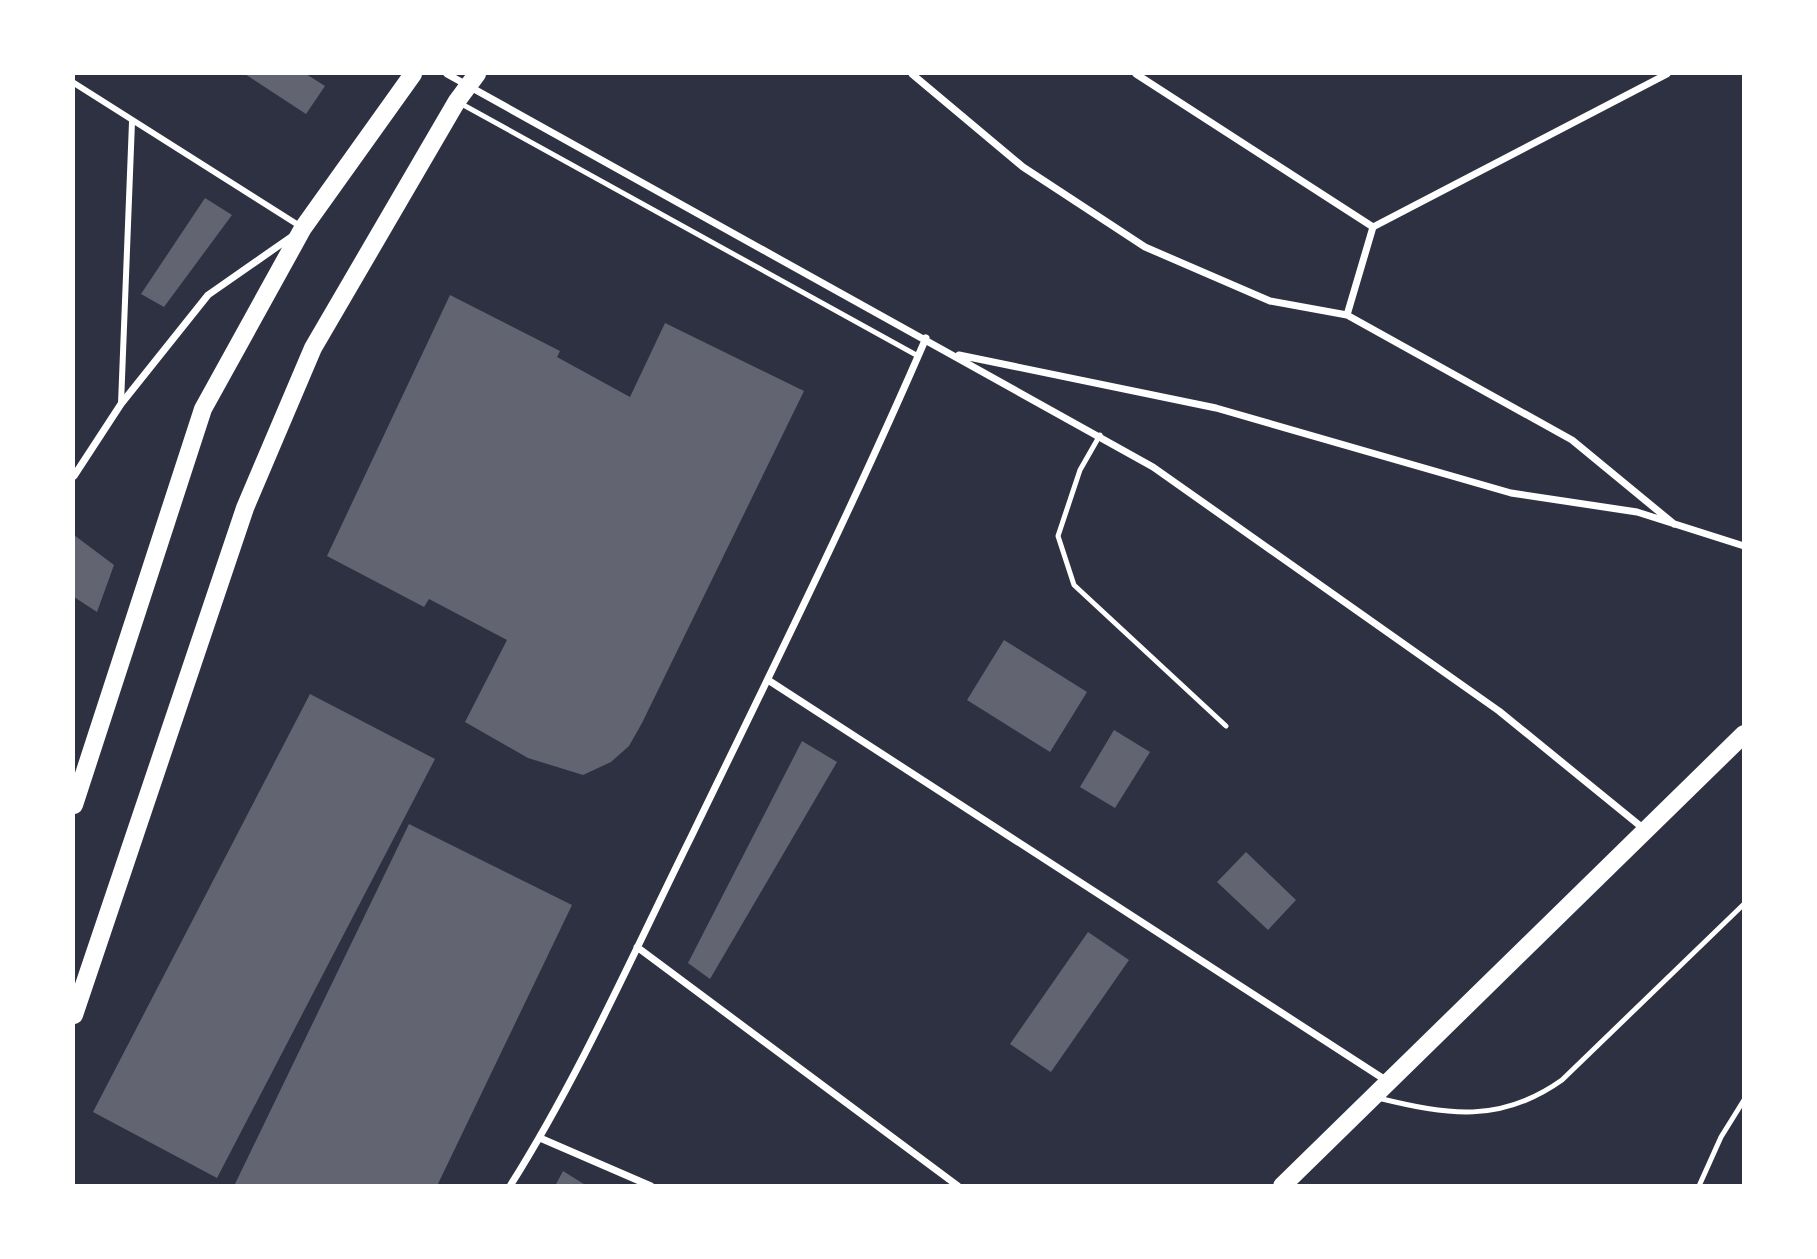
<svg xmlns="http://www.w3.org/2000/svg" width="1817" height="1259" font-family="'Work Sans',sans-serif">
<style>
.building{fill:#626471}
.lines{fill:none;stroke-linecap:round;stroke-linejoin:round}
.service{stroke:#fff;stroke-width:5}
.pedestrian{stroke:#fff;stroke-width:6}
.minor{stroke:#fff;stroke-width:7}
.primary{stroke:#fff;stroke-width:18}
</style>
<rect width="100%" height="100%" fill="#2d3142"/>
<path class="building" d="M 245,74 L 306,74 L 325,86 L 306,114 Z
M 205,198 L 232,215 L 164,307 L 141,294 Z
M 450,295 L 560,351 L 557,357 L 630,397 L 665,323 L 804,391 L 642,723 L 629,746 L 611,762 L 583,775 L 528,758 L 465,722 L 507,640 L 429,599 L 424,607 L 327,556 Z
M 74,535 L 114,565 L 97,612 L 74,597 Z
M 1004,640 L 1087,692 L 1050,752 L 967,700 Z
M 310,694 L 435,759 L 217,1178 L 93,1112 Z
M 1114,730 L 1150,752 L 1115,808 L 1080,787 Z
M 802,741 L 837,762 L 710,979 L 688,963 Z
M 409,824 L 572,905 L 437,1186 L 234,1186 Z
M 1246,852 L 1296,900 L 1268,930 L 1217,882 Z
M 1088,932 L 1129,960 L 1051,1072 L 1010,1044 Z
M 563,1171 L 587,1186 L 555,1186 Z"/>
<g class="lines">
<path class="service" d="M 458,102 L 918,356
M 1100,435 L 1080,470 L 1058,536 L 1074,585 L 1226,726
M 1378,1098 C 1448,1115 1500,1124 1562,1080 L 1744,904
M 1699,1186 L 1721,1137 L 1744,1100"/>
<path class="pedestrian" d="M 74,83 L 303,228
M 121,404 L 132,122"/>
<path class="minor" d="M 447,74 L 1153,467 L 1499,711 L 1644,829
M 912,74 L 1023,167 L 1145,247 L 1270,301 L 1347,315 L 1572,440 L 1674,524
M 1136,74 L 1373,227
M 1347,315 L 1373,227 L 1667,74
M 959,355 L 1216,408 L 1511,493 L 1637,512 L 1744,546
M 74,476 L 121,404 L 208,295 L 294,235
M 768,680 L 1387,1081
M 637,947 L 958,1186
M 540,1138 L 651,1186
M 510,1186 C 580,1075 633,954 691,837 C 771,672 853,507 926,338"/>
<path class="primary" d="M 74,805 L 203,409 L 303,228 L 413,74
M 74,1015 L 245,508 L 313,348 L 457,101 L 477,74
M 1282,1186 L 1744,734"/>
</g>
<rect width="1817" height="1259" fill="none" stroke="#ffffff" stroke-width="150"/>
</svg>
